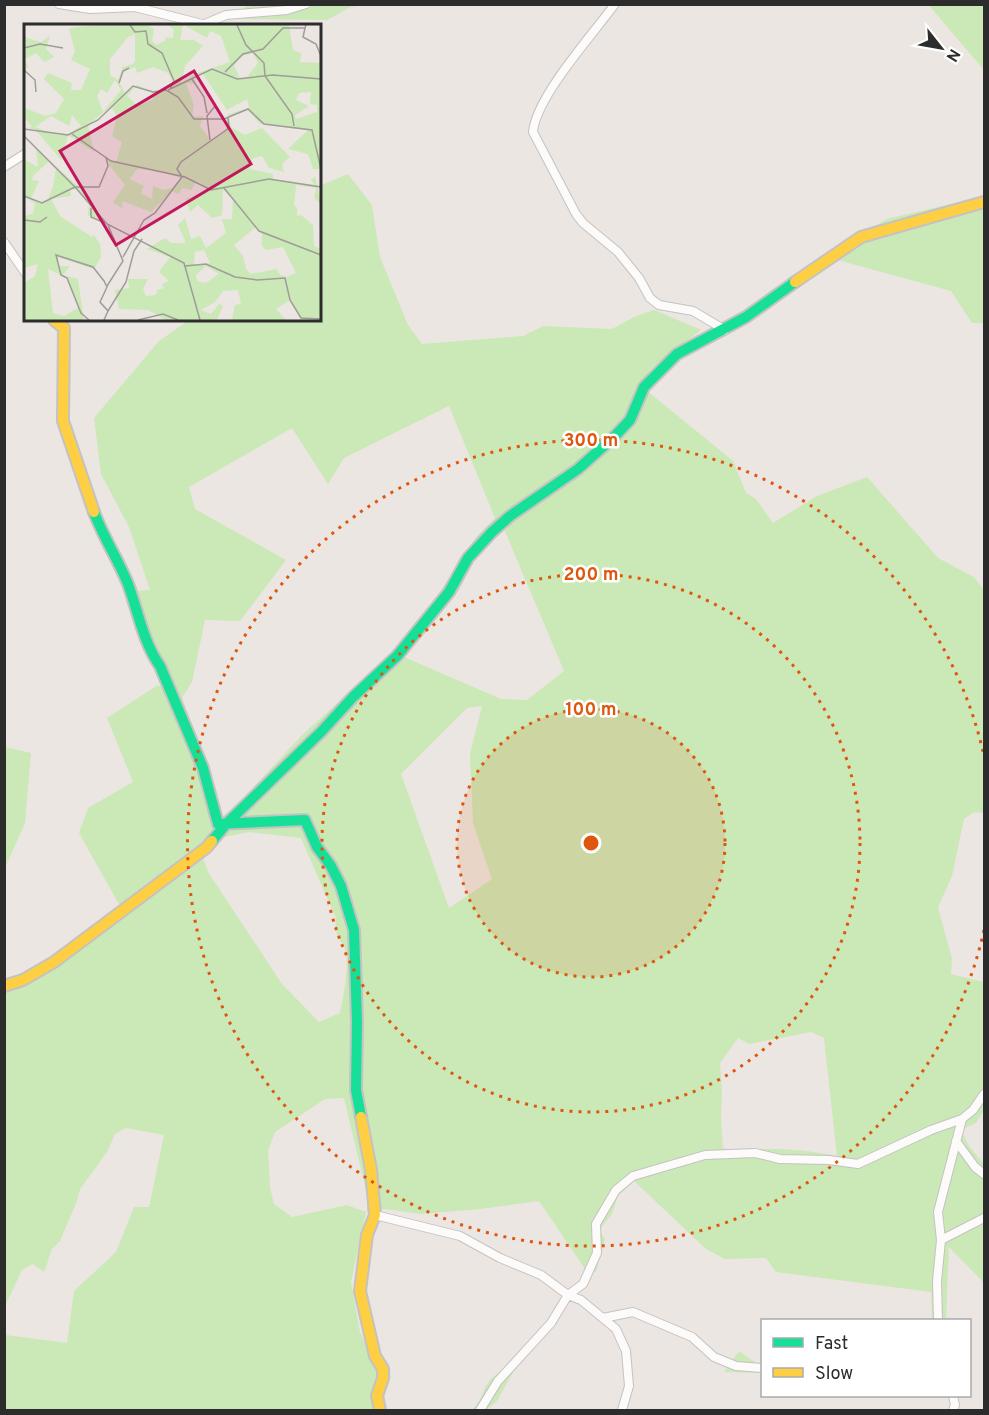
<svg xmlns="http://www.w3.org/2000/svg" width="989" height="1415" font-family="Overpass,sans-serif">
<style>
.green{fill:#cbe8b7;fill-rule:evenodd}
.lines{fill:none;stroke-linecap:round;stroke-linejoin:round}
.street-casing{stroke:#c4c2c3;stroke-width:10}
.fast-casing{stroke:#c4c2c3;stroke-width:14}
.slow-casing{stroke:#c4c2c3;stroke-width:14}
.street{stroke:#fcfbfa;stroke-width:8}
.fast{stroke:#16e098;stroke-width:10}
.slow{stroke:#ffcf43;stroke-width:10}
.ring{fill:none;stroke:#df570e;stroke-width:3;stroke-dasharray:3 6}
.inset-road{fill:none;stroke:#9f9c99;stroke-width:1.5}
.view{fill:#c2185b;fill-opacity:0.15;stroke:#c2185b;stroke-width:3}
.inset-edge{fill:none;stroke:#2c2c2c;stroke-width:3}
.centre{fill:#df570e;stroke:#fff;stroke-width:3}
.ring-label{font-size:18px;text-anchor:middle;font-weight:bold;fill:#df570e;stroke:#fff;stroke-width:5;stroke-linejoin:round;paint-order:stroke}
</style>
<rect width="100%" height="100%" fill="#ebe6e1"/>
<path class="green" d="M 245,5 L 364,5 L 351,7 L 327,20 L 243,19 Z
M 929,5 L 984,5 L 984,70 L 932,9 Z
M 348,174 L 372,205 L 380,257 L 408,325 L 422,344 L 523,336 L 543,326 L 612,329 L 634,317 L 654,310 L 701,330 L 652,368 L 640,385 L 733,461 L 746,493 L 756,499 L 773,523 L 817,496 L 867,477 L 938,558 L 974,577 L 984,590 L 984,813 L 974,812 L 964,819 L 952,876 L 938,907 L 952,959 L 951,974 L 984,982 L 984,1110 L 976,1123 L 961,1130 L 969,1146 L 984,1164 L 984,1283 L 949,1247 L 946,1320 L 932,1320 L 931,1292 L 776,1272 L 766,1258 L 725,1259 L 706,1249 L 634,1181 L 618,1196 L 612,1214 L 599,1230 L 605,1239 L 596,1272 L 585,1269 L 539,1201 L 480,1209 L 421,1214 L 385,1209 L 366,1212 L 351,1282 L 360,1332 L 367,1348 L 379,1343 L 378,1353 L 391,1376 L 384,1396 L 386,1410 L 5,1410 L 5,1338 L 6,1335 L 67,1343 L 74,1291 L 116,1252 L 134,1207 L 149,1207 L 164,1135 L 126,1128 L 115,1134 L 107,1152 L 80,1189 L 77,1201 L 60,1241 L 52,1249 L 44,1272 L 33,1264 L 22,1270 L 5,1306 L 5,980 L 36,967 L 70,947 L 85,931 L 120,906 L 79,833 L 88,808 L 133,782 L 107,718 L 158,685 L 181,697 L 156,653 L 134,591 L 150,590 L 129,527 L 101,474 L 94,418 L 159,341 L 189,320 L 320,320 L 320,186 ZM 449,406 L 495,518 L 476,537 L 441,591 L 392,656 L 385,660 L 301,736 L 236,806 L 222,817 L 207,768 L 182,698 L 192,682 L 205,620 L 240,621 L 286,560 L 195,509 L 189,487 L 292,428 L 328,484 L 344,458 ZM 504,529 L 564,671 L 527,700 L 501,699 L 404,657 L 459,590 L 475,558 ZM 482,706 L 470,754 L 473,824 L 492,879 L 449,908 L 401,774 L 467,708 ZM 249,832 L 301,838 L 336,918 C 333,941 344,938 346,954 C 349,969 343,998 340,1013 L 319,1022 L 282,984 L 208,872 L 203,858 L 224,837 ZM 811,1032 L 824,1038 L 837,1156 C 801,1148 765,1148 729,1150 L 723,1148 L 721,1119 L 722,1092 L 720,1063 L 738,1038 L 749,1044 ZM 344,1098 L 369,1203 L 366,1212 L 347,1205 L 292,1217 L 274,1204 L 270,1188 L 268,1151 L 275,1132 L 325,1099 Z
M 984,196 L 984,323 L 972,323 L 951,291 L 823,256 L 887,219 Z
M 5,747 L 31,753 L 25,823 L 5,868 Z
M 739,1351 L 756,1363 L 762,1364 L 762,1373 L 724,1372 Z
M 517,1365 L 497,1401 L 487,1410 L 471,1410 C 480,1404 481,1395 486,1386 C 492,1374 505,1369 517,1365 Z"/>
<g class="lines">
<g class="street-casing">
<path id="street" d="M 59,4 L 90,9 L 135,7 L 202,24
M 615,4 C 593,34 536,97 533,132 L 576,214 L 583,223 L 618,252 L 639,278 L 650,298 L 659,305 L 693,311 L 725,330
M 200,26 L 226,15 L 287,10 L 306,4
M 4,167 L 26,153
M 4,242 L 26,274
M 956,1141 L 975,1167 L 984,1174
M 375,1215 L 460,1236 L 500,1258 L 541,1275 L 568,1295 L 581,1300 L 616,1329 L 626,1351 L 629,1386 L 622,1410
M 941,1240 L 984,1218
M 603,1318 L 633,1312 L 692,1337 L 714,1357 L 736,1366 L 762,1368
M 938,1320 L 937,1281 L 941,1240 L 938,1212 L 962,1119
M 953,1396 L 955,1405 L 953,1410
M 480,1410 L 498,1381 L 551,1323 L 568,1295 L 583,1284 L 597,1253 L 596,1224 L 616,1190 L 633,1176 L 705,1155 L 755,1153 L 780,1159 L 829,1160 L 858,1164 L 931,1130 L 962,1119 L 973,1110 L 984,1094"/>
</g>
<g class="fast-casing">
<path id="fast" d="M 94,512 C 103,537 118,559 128,584 C 138,611 143,642 160,666 L 203,768 L 218,824 L 305,820 L 317,847 L 331,866 L 341,886 L 354,930 L 357,1022 L 356,1090 L 361,1117
M 212,841 L 227,823 L 321,732 L 353,697 L 397,656 L 449,592 L 468,558 L 492,532 L 510,516 L 578,469 L 614,437 L 630,420 L 644,387 L 677,354 L 746,317 L 795,282"/>
</g>
<g class="slow-casing">
<path id="slow" d="M 795,282 L 861,237 L 984,202
M 54,320 L 64,328 L 63,421 L 94,512
M 4,986 L 23,980 L 54,962 L 206,848 L 212,841
M 361,1117 L 371,1170 L 375,1215 L 367,1235 L 360,1291 L 375,1356 L 383,1369 L 383,1378 L 377,1396 L 380,1410"/>
</g>
<use href="#street" class="street"/>
<use href="#fast" class="fast"/>
<use href="#slow" class="slow"/>
</g>
<circle cx="591" cy="843" r="134" fill="#df570e" fill-opacity=".12"/>
<g class="ring">
<circle cx="591" cy="843" r="134"/>
<circle cx="591" cy="843" r="269"/>
<path d="M984 930A403 403 0 1 1 984 756"/>
</g>
<g transform="translate(24 24)">
<rect width="297" height="297" fill="#ebe6e1"/>
<path d="M 73,1 L 123,1 L 130,5 L 128,17 L 133,21 L 142,16 L 141,13 L 149,14 L 150,6 L 144,1 L 159,1 L 156,16 L 170,16 L 179,22 L 161,42 L 157,59 L 171,50 L 206,38 L 197,12 L 186,7 L 183,14 L 160,1 L 265,1 L 269,26 L 277,29 L 276,38 L 297,39 L 297,145 L 289,145 L 284,130 L 264,125 L 284,106 L 236,100 L 224,86 L 205,93 L 207,103 L 221,111 L 238,104 L 266,133 L 258,140 L 260,148 L 245,144 L 238,132 L 229,134 L 225,145 L 249,150 L 249,155 L 291,161 L 287,156 L 291,152 L 297,180 L 290,174 L 292,164 L 272,161 L 270,182 L 273,183 L 273,192 L 277,191 L 289,201 L 290,222 L 297,225 L 297,296 L 277,296 L 266,276 L 252,285 L 262,296 L 208,296 L 211,281 L 217,280 L 214,266 L 199,267 L 191,278 L 177,286 L 187,290 L 195,280 L 199,282 L 193,296 L 142,296 L 124,286 L 95,285 L 91,266 L 105,264 L 104,255 L 124,255 L 119,265 L 122,272 L 132,271 L 133,266 L 140,264 L 138,260 L 145,257 L 135,248 L 146,233 L 123,225 L 141,214 L 147,219 L 162,219 L 154,201 L 161,194 L 167,215 L 176,212 L 182,224 L 202,209 L 198,195 L 208,195 L 209,175 L 199,166 L 198,191 L 188,194 L 174,181 L 166,188 L 162,175 L 186,166 L 172,158 L 167,166 L 159,164 L 154,170 L 148,167 L 127,188 L 98,177 L 99,185 L 89,178 L 101,161 L 85,141 L 84,136 L 92,138 L 98,118 L 88,112 L 93,92 L 87,82 L 64,101 L 70,128 L 44,111 L 37,136 L 11,105 L 3,104 L 8,103 L 0,93 L 0,84 L 22,92 L 32,89 L 40,75 L 20,55 L 24,49 L 48,59 L 47,66 L 57,66 L 66,45 L 47,36 L 51,27 L 45,4 ZM 111,10 L 111,36 L 109,40 L 99,43 L 94,56 L 86,51 L 86,35 L 104,13 ZM 229,29 L 234,39 L 222,54 L 216,54 L 210,42 L 218,32 ZM 111,43 L 113,49 L 129,43 L 144,49 L 149,57 L 145,65 L 128,67 L 113,61 L 101,69 L 95,58 L 99,48 ZM 179,50 L 203,86 L 223,75 L 225,84 L 205,90 L 202,94 L 205,103 L 187,117 L 176,102 L 179,92 L 168,93 L 170,81 L 162,59 L 172,60 L 181,74 L 169,54 ZM 91,56 L 97,66 L 79,88 L 73,72 L 77,65 L 83,69 ZM 111,63 L 128,68 L 130,75 L 114,82 L 103,72 ZM 287,68 L 286,80 L 293,81 L 293,88 L 272,95 L 271,91 L 285,82 L 272,76 L 275,69 ZM 48,91 L 57,102 L 45,110 L 34,111 L 11,103 L 27,92 L 45,102 ZM 113,145 L 132,146 L 157,154 L 148,164 L 140,166 L 129,162 L 128,175 L 117,169 L 120,162 L 106,155 ZM 232,203 L 238,209 L 238,222 L 242,226 L 259,223 L 272,249 L 263,253 L 256,251 L 253,245 L 227,250 L 222,245 L 219,232 L 210,221 ZM 180,226 L 186,239 L 170,242 L 171,228 ZM 182,242 L 195,250 L 182,259 L 173,257 L 172,251 ZM 26,12 L 22,25 L 30,33 L 20,38 L 12,29 L 1,35 L 4,43 L 0,47 L 0,13 L 17,18 ZM 12,125 L 54,162 L 80,197 L 64,191 L 65,181 L 52,165 L 46,166 L 47,172 L 27,175 L 36,192 L 68,213 L 70,211 L 76,220 L 77,233 L 70,245 L 34,233 L 35,242 L 46,242 L 39,251 L 54,255 L 60,296 L 0,296 L 0,259 L 11,252 L 14,240 L 0,244 L 0,192 L 9,190 L 11,179 L 0,173 L 0,135 L 14,143 ZM 24,138 L 32,144 L 29,163 L 24,175 L 16,179 L 7,174 L 15,157 L 8,156 L 9,152 ZM 24,245 L 43,254 L 54,284 L 40,292 L 29,289 Z" fill="#cbe8b7" fill-rule="evenodd"/>
<path class="inset-road" d="M 106,1 L 111,8 L 122,7 L 124,20 L 138,29 L 150,57 L 146,65M 213,1 L 222,21 L 240,39 L 241,52 L 268,90 L 270,102M 281,4 L 279,13 L 292,20 L 297,32M 0,24 L 16,20 L 39,24M 0,46 L 11,56 L 12,68M 201,48 L 219,30 L 239,25 L 259,4 L 281,4 L 282,1M 168,55 L 180,73 L 183,89M 95,59 L 99,47 L 105,44M 144,66 L 188,45 L 213,55 L 249,51 L 297,55M 0,105 L 44,111 L 74,96 L 109,62 L 129,68 L 142,66 L 154,73 L 170,95 L 200,95 L 224,85 L 240,100 L 288,106 L 297,145M 48,110 L 87,137 L 161,153 L 187,166 L 245,155 L 297,163M 0,112 L 51,163 L 75,163 L 84,142 L 82,133M 186,116 L 183,92 L 191,82M 200,164 L 235,207 L 297,231M 0,172 L 18,179 L 51,163 L 83,200 L 160,239 L 176,296M 67,184 L 67,193 L 81,199M 0,196 L 16,198 L 23,193M 99,233 L 120,196 L 131,189 L 158,153 L 153,145 L 157,138 L 205,104 L 204,93M 161,242 L 182,240 L 211,253 L 233,256 L 261,254 L 266,276 L 277,294 L 297,295M 83,262 L 99,237 L 84,201M 84,287 L 102,258 L 110,227 L 118,215M 65,296 L 57,289 L 43,254 L 37,251 L 32,231 L 69,243 L 80,257 L 83,263 L 76,278 L 84,287 L 80,296M 114,296 L 139,290 L 154,296"/>
<path class="view" d="M 170,47 L 227,140 L 92,221 L 36,127 Z"/>
<rect width="297" height="297" class="inset-edge"/>
</g>
<circle cx="591" cy="843" r="9" class="centre"/>
<g class="ring-label">
<text x="591" y="446">300 m</text>
<text x="591" y="580">200 m</text>
<text x="591" y="715">100 m</text>
</g>
<rect width="989" height="1415" fill="none" stroke="#2c2c2c" stroke-width="12"/>
<rect x="761" y="1319" width="210" height="78" fill="#ffffff" stroke="#ababab" stroke-width="1.5"/>
<rect x="773" y="1338" width="30" height="9" fill="#16e098" stroke="#ababab" stroke-width="1.5"/>
<text x="815" y="1349" font-size="18" fill="#2c2c2c">Fast</text>
<rect x="773" y="1368" width="30" height="9" fill="#ffcf43" stroke="#ababab" stroke-width="1.5"/>
<text x="815" y="1379" font-size="18" fill="#2c2c2c">Slow</text>
<g transform="translate(941 48) rotate(121)" stroke="#ffffff" stroke-width="4.5" paint-order="stroke">
<path d="M0-4.5L10 22L0 15L-10 22Z" fill="#2c2c2c"/>
<text y="-9" font-size="16" font-weight="bold" text-anchor="middle" fill="#2c2c2c">N</text>
</g>
</svg>
